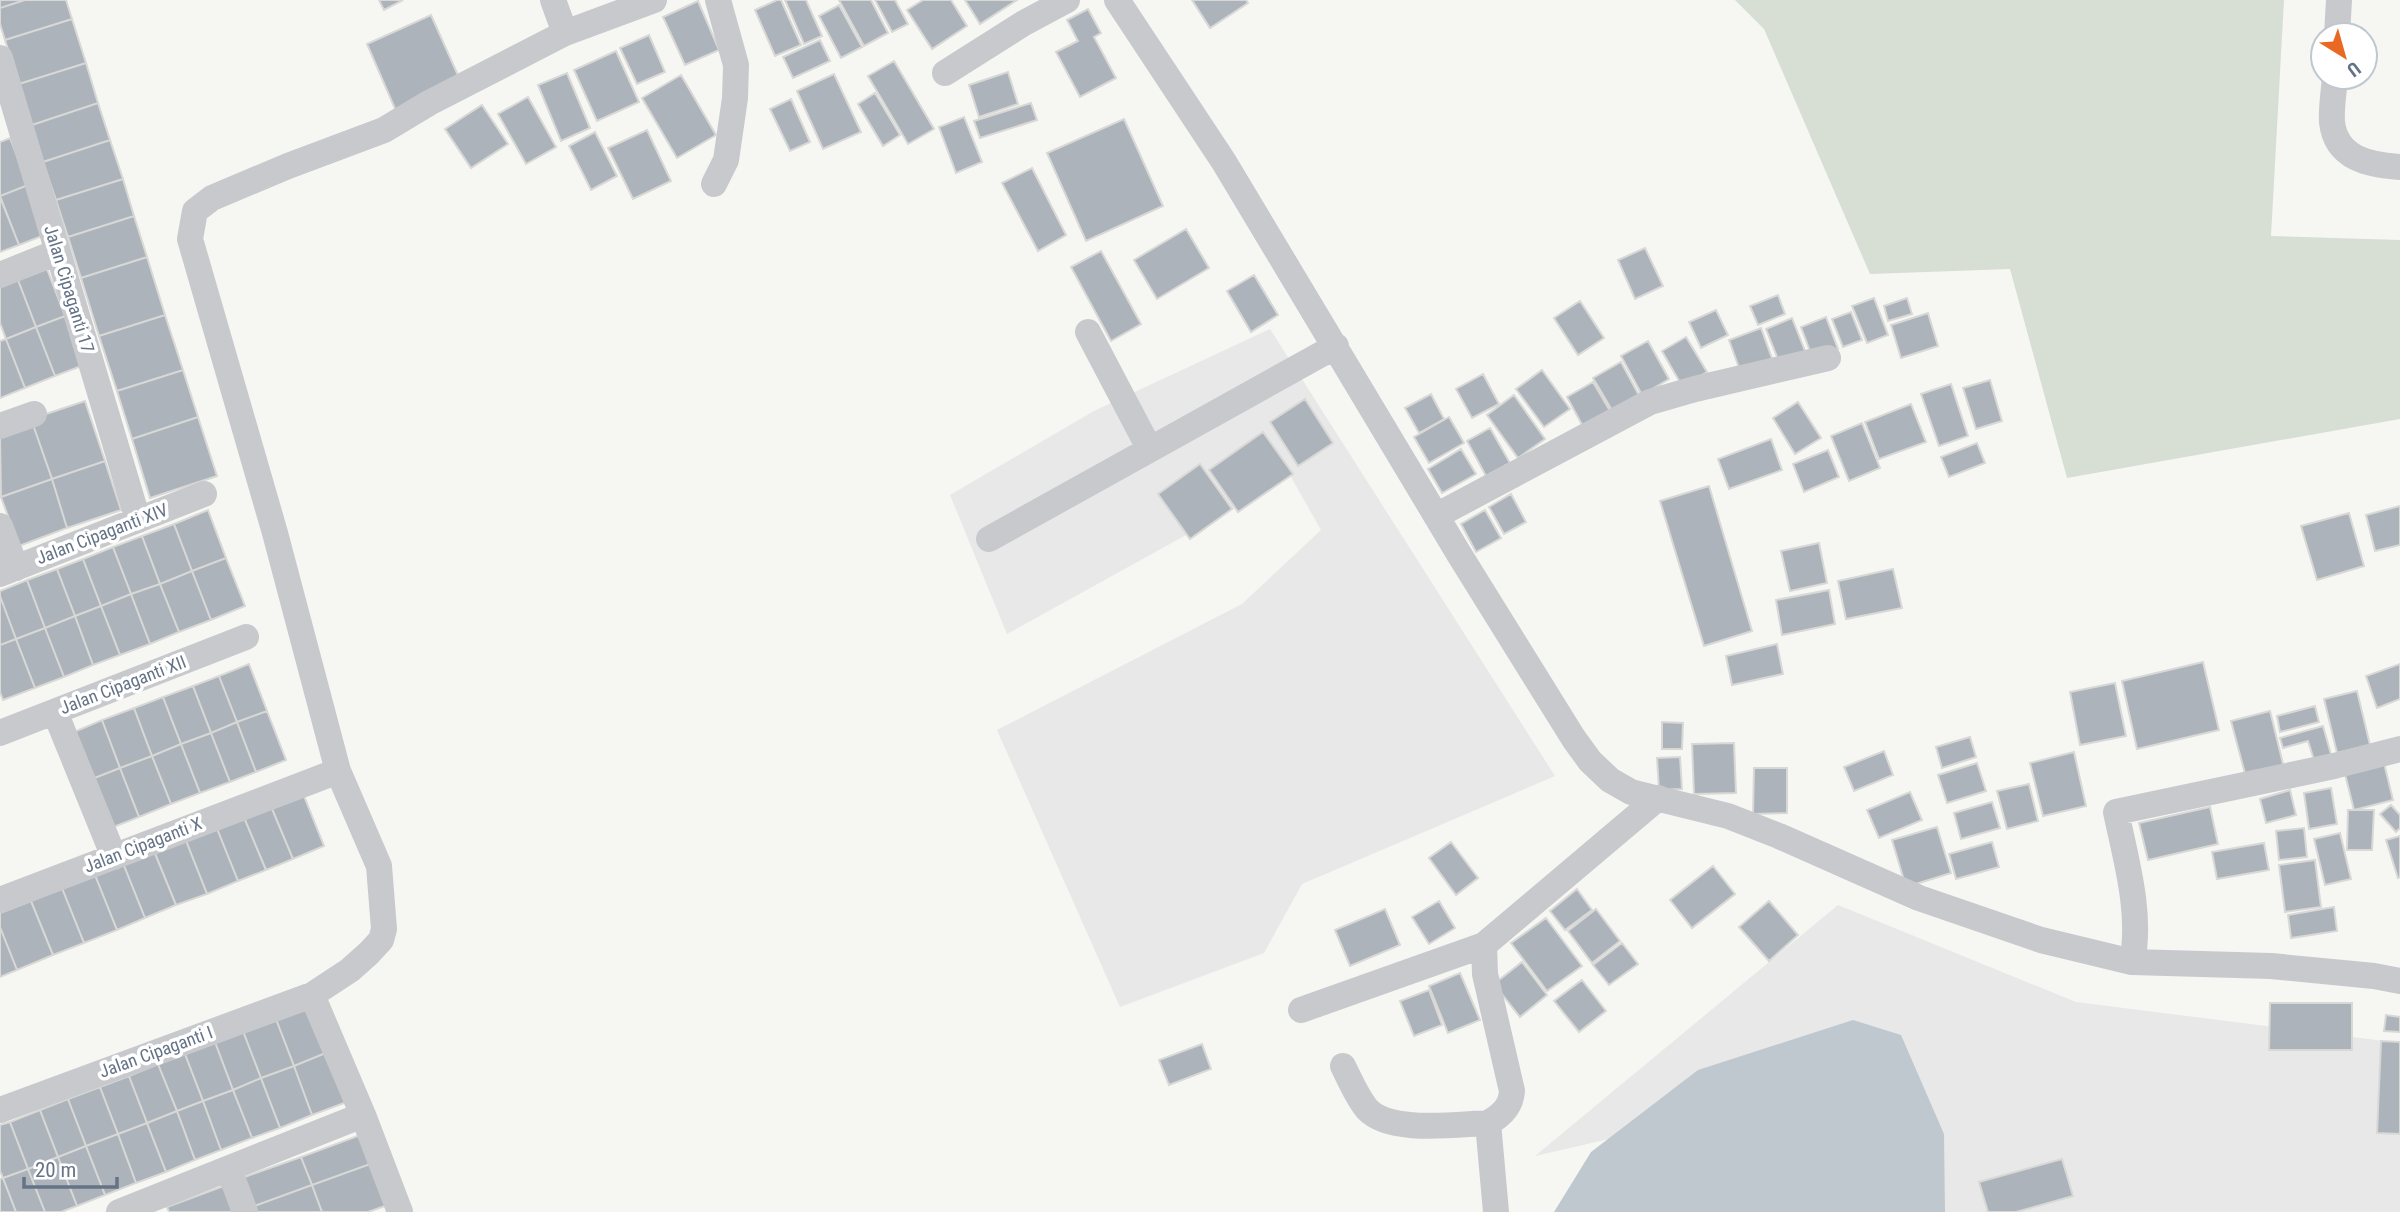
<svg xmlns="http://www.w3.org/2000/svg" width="2400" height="1212" font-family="'Roboto Condensed',sans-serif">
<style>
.built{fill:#e7e8e7}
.green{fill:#d7ded4}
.water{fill:#bfc8cf}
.building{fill:#acb3ba;stroke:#d8d8d6;stroke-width:2}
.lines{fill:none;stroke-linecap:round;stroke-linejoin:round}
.street{stroke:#c7c9cd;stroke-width:26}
.labels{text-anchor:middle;stroke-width:7;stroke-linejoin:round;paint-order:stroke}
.street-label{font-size:18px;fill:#657386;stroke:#fff}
</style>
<rect width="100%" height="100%" fill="#f6f7f3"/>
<path class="built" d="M 1270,329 L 1555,776 L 1302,884 L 1264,953 L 1120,1007 L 997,730 L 1242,604 L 1321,530 L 1291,477 L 1007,634 L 950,495 L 1094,411 Z
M 1838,905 L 2076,1002 L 2400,1043 L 2400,1212 L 1928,1212 L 1661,1127 L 1535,1156 Z"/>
<path class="green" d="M 1735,0 L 2284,0 L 2271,236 L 2400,240 L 2400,419 L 2067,478 L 2010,269 L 1870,274 L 1764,29 Z"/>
<path class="water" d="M 1853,1020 L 1901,1035 L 1944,1134 L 1945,1212 L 1554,1212 L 1591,1152 L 1698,1070 Z"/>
<path class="building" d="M 0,0 L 25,0 L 0,8 Z
M 25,0 L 66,0 L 72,19 L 5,40 L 0,24 L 0,8 Z
M 379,0 L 403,0 L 384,10 Z
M 777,0 L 781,0 L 801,45 L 775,56 L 755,10 Z
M 785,0 L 806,0 L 822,36 L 804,44 Z
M 839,0 L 871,0 L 888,33 L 864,46 Z
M 875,0 L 895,0 L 908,24 L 892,32 Z
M 923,0 L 951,0 L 967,26 L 932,49 L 907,10 Z
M 965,0 L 1017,0 L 980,24 Z
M 1192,0 L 1246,0 L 1248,3 L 1210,28 Z
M 698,1 L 719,50 L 685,65 L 663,17 Z
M 839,5 L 862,47 L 841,58 L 819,16 Z
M 1088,9 L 1101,33 L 1094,37 L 1116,78 L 1080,97 L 1056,52 L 1078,41 L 1067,20 Z
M 431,15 L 461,82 L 396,111 L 367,44 Z
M 72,19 L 86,63 L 19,84 L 5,40 Z
M 649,35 L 665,72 L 637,84 L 620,48 Z
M 820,40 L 830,61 L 793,78 L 783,57 Z
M 616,51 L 639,102 L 597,121 L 574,70 Z
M 894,61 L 934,129 L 908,144 L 868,76 Z
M 86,63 L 98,103 L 32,125 L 19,84 Z
M 1008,72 L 1018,104 L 979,117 L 969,85 Z
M 567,73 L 590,128 L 561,141 L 538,85 Z
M 834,74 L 861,132 L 823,149 L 797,91 Z
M 681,75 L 716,135 L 677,158 L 642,98 Z
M 875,93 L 900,135 L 883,146 L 858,104 Z
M 528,97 L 556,147 L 526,164 L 498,114 Z
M 791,99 L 810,142 L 790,151 L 770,109 Z
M 98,103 L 110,140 L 43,162 L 32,125 Z
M 1031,103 L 1037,120 L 980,138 L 974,121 Z
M 482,105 L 508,144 L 471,168 L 445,129 Z
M 964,117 L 982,162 L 956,173 L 939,127 Z
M 1124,119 L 1163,206 L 1086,241 L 1047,153 Z
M 647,130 L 671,181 L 633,199 L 608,148 Z
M 595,132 L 617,176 L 591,190 L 569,146 Z
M 10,138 L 28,185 L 0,196 L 0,142 Z
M 110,140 L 123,179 L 56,200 L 43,162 Z
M 1032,168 L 1066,235 L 1038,251 L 1002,183 Z
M 123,179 L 134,216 L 68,237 L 56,200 Z
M 28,185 L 47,234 L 19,245 L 0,196 Z
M 0,197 L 19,245 L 0,252 Z
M 134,216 L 147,257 L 81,278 L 68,237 Z
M 1186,229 L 1209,268 L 1157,299 L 1134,260 Z
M 1645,248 L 1663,286 L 1635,299 L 1618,260 Z
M 1101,251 L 1141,324 L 1111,341 L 1071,267 Z
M 147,257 L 165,315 L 99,336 L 81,278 Z
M 47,269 L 65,316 L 36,327 L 18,280 Z
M 1254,275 L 1278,315 L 1251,332 L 1227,291 Z
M 18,280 L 36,327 L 6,339 L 0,323 L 0,287 Z
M 1778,295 L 1785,314 L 1758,325 L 1750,306 Z
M 1874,298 L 1888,335 L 1867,343 L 1852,306 Z
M 1907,298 L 1912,314 L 1888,321 L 1884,306 Z
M 1580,301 L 1604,338 L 1578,355 L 1554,318 Z
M 1716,310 L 1728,335 L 1701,348 L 1689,322 Z
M 1851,312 L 1862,340 L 1843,347 L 1832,319 Z
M 1928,313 L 1938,346 L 1901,358 L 1891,325 Z
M 165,315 L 183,370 L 117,391 L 99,336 Z
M 65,316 L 84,365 L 55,376 L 36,327 Z
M 1826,317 L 1838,349 L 1813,359 L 1801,327 Z
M 1792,318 L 1807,356 L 1781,367 L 1766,329 Z
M 36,327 L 55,376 L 25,388 L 6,339 Z
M 1761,328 L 1774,364 L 1742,376 L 1729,340 Z
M 1686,337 L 1707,372 L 1682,386 L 1662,351 Z
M 6,339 L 25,388 L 0,398 L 0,341 Z
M 1648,341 L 1669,379 L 1642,395 L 1621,356 Z
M 1621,362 L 1642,401 L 1616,417 L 1593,378 Z
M 183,370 L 198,417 L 132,439 L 117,391 Z
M 1542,370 L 1570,409 L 1544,427 L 1516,389 Z
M 1483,374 L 1499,404 L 1472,418 L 1456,389 Z
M 1990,380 L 2002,421 L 1976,429 L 1963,388 Z
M 1593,382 L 1613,416 L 1586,432 L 1567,397 Z
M 1951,384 L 1968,436 L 1939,446 L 1921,394 Z
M 1431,394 L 1444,419 L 1419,433 L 1405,408 Z
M 1514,395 L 1545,439 L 1518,458 L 1487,415 Z
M 1305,399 L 1333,443 L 1298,466 L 1270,422 Z
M 85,401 L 105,461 L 52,479 L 31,419 Z
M 1798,402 L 1821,438 L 1795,454 L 1773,418 Z
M 1911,404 L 1926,442 L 1879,459 L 1865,422 Z
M 198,417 L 217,476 L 150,498 L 132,439 Z
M 1449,417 L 1464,443 L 1429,463 L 1414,437 Z
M 31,419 L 52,479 L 1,497 L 0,437 Z
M 1862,423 L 1880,468 L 1849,481 L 1831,436 Z
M 1490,428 L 1510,463 L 1486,476 L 1467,441 Z
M 1263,432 L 1293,474 L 1238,512 L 1209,470 Z
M 1771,439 L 1782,470 L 1729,489 L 1718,459 Z
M 1977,443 L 1985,463 L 1949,477 L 1941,457 Z
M 1461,449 L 1476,474 L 1442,493 L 1428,469 Z
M 1828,450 L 1839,477 L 1804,492 L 1793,464 Z
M 105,461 L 121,510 L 67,528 L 52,479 Z
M 1200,464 L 1232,509 L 1190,539 L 1158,494 Z
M 52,479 L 67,528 L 19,546 L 1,497 Z
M 1709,486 L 1752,631 L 1704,646 L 1660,501 Z
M 1511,494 L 1526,522 L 1504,534 L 1489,507 Z
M 2400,506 L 2400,545 L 2375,551 L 2366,515 Z
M 208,510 L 226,558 L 192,571 L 174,524 Z
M 1485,510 L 1501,538 L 1476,552 L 1461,524 Z
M 2349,513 L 2364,566 L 2317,580 L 2301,526 Z
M 174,524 L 192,571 L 160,584 L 142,536 Z
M 142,536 L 160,584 L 131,594 L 113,547 Z
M 1819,543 L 1827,583 L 1790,591 L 1781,551 Z
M 113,547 L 131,594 L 101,606 L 83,559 Z
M 226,558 L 245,606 L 211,620 L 192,571 Z
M 83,559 L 101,606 L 75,616 L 57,569 Z
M 57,569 L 75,616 L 45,628 L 27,580 Z
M 1893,569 L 1902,608 L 1846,619 L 1838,581 Z
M 192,571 L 211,620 L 179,632 L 160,584 Z
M 27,580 L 45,628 L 16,639 L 0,596 L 0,591 Z
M 160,584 L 179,632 L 150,644 L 131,594 Z
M 1829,590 L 1835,624 L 1782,635 L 1776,600 Z
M 131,594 L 150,644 L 120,655 L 101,606 Z
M 0,596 L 16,639 L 0,645 Z
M 101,606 L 120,655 L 93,665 L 75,616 Z
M 75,616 L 93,665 L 64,677 L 45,628 Z
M 45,628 L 64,677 L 35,688 L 16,639 Z
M 16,639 L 35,688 L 3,700 L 0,692 L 0,645 Z
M 1777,644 L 1783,674 L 1732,685 L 1726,656 Z
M 2203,662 L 2219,730 L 2137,749 L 2122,681 Z
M 249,664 L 267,711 L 237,722 L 219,676 Z
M 2400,664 L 2400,699 L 2377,708 L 2366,676 Z
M 219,676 L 237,722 L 211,733 L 193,686 Z
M 2115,683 L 2126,736 L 2080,745 L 2070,692 Z
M 193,686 L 211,733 L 181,744 L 163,697 Z
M 2357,691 L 2370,745 L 2337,753 L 2324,699 Z
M 163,697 L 181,744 L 152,756 L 134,708 Z
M 2315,706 L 2319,722 L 2280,732 L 2277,716 Z
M 134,708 L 152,756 L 120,768 L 102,720 Z
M 267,711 L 286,760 L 256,772 L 237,722 Z
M 2270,711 L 2285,772 L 2247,781 L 2231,721 Z
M 102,720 L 120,768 L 92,779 L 74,732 Z
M 237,722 L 256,772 L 230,782 L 211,733 Z
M 1662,722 L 1683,723 L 1682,749 L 1662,749 Z
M 2323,726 L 2332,758 L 2315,763 L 2308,741 L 2283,748 L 2280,738 Z
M 211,733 L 230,782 L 200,793 L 181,744 Z
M 1970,737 L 1976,757 L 1942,768 L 1936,747 Z
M 1734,743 L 1736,793 L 1694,794 L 1692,744 Z
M 181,744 L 200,793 L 171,804 L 152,756 Z
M 1884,751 L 1893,775 L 1854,791 L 1844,767 Z
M 2074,752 L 2086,806 L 2043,816 L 2030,763 Z
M 152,756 L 171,804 L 139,817 L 120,768 Z
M 1680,757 L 1682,789 L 1659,790 L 1657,758 Z
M 2383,759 L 2393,800 L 2354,810 L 2344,770 Z
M 1977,763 L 1986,791 L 1947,803 L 1938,775 Z
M 120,768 L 139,817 L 111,828 L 92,779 Z
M 1754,768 L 1787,768 L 1787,813 L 1753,814 Z
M 2029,784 L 2038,821 L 2007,829 L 1997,791 Z
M 2331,788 L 2337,824 L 2309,829 L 2304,793 Z
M 2290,790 L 2296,815 L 2266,823 L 2260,799 Z
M 302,791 L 324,846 L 293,859 L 270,804 Z
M 1910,792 L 1922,820 L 1879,838 L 1867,810 Z
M 1992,802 L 2000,828 L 1961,839 L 1954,813 Z
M 270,804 L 293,859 L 266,870 L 243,815 Z
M 2391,805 L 2400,815 L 2400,828 L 2396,832 L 2380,814 Z
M 2210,807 L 2218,844 L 2148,860 L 2139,823 Z
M 2348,810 L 2374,810 L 2372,850 L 2347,850 Z
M 243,815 L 266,870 L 238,881 L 216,826 Z
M 216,826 L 238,881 L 207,894 L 185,838 Z
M 1937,827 L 1951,873 L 1906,887 L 1892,840 Z
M 2304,828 L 2307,857 L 2279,860 L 2276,831 Z
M 2340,833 L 2351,879 L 2325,885 L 2314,839 Z
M 2400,836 L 2400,877 L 2398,878 L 2386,840 Z
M 185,838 L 207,894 L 176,905 L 154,851 Z
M 1451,842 L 1478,878 L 1456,895 L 1429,858 Z
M 1992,842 L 1999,867 L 1956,879 L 1949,854 Z
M 2264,843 L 2269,870 L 2217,879 L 2212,852 Z
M 154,851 L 176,905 L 145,918 L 123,863 Z
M 2315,860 L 2321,907 L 2285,912 L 2279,865 Z
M 123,863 L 145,918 L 117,930 L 95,875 Z
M 1713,866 L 1735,894 L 1692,928 L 1670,900 Z
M 95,875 L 117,930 L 84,943 L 62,888 Z
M 62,888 L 84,943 L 53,955 L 31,901 Z
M 1577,889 L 1592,910 L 1565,930 L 1550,911 Z
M 31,901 L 53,955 L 17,970 L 0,927 L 0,913 Z
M 1439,901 L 1455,928 L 1429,944 L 1412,917 Z
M 1769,901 L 1798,935 L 1769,961 L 1739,927 Z
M 2334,907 L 2337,931 L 2291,938 L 2288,915 Z
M 1385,909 L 1400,945 L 1350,966 L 1335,930 Z
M 1596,909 L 1620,941 L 1592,963 L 1568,931 Z
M 1546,918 L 1582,966 L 1547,991 L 1511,943 Z
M 0,927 L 17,970 L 0,977 Z
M 1622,943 L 1638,964 L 1609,985 L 1593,965 Z
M 1522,962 L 1547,995 L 1520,1017 L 1494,984 Z
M 1460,973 L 1480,1020 L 1448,1033 L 1429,986 Z
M 1582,980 L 1606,1011 L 1579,1032 L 1554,1001 Z
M 1429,990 L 1442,1025 L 1414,1036 L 1400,1001 Z
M 2270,1003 L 2352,1003 L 2352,1050 L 2269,1050 Z
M 310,1006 L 328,1052 L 294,1066 L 276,1019 Z
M 2386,1015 L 2400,1017 L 2400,1032 L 2384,1031 Z
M 276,1019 L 294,1066 L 261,1078 L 243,1031 Z
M 243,1031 L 261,1078 L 233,1090 L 215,1042 Z
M 2381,1041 L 2400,1042 L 2400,1134 L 2377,1133 Z
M 215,1042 L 233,1090 L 203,1101 L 185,1054 Z
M 1202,1044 L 1211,1069 L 1169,1085 L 1159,1060 Z
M 328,1052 L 347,1102 L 312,1115 L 294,1066 Z
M 185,1054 L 203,1101 L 177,1111 L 158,1064 Z
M 158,1064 L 177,1111 L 147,1123 L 129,1076 Z
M 294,1066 L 312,1115 L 280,1128 L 261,1078 Z
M 129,1076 L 147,1123 L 118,1134 L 100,1087 Z
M 261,1078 L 280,1128 L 252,1138 L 233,1090 Z
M 100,1087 L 118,1134 L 86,1146 L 68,1099 Z
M 233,1090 L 252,1138 L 221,1150 L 203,1101 Z
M 68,1099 L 86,1146 L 58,1157 L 40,1110 Z
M 203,1101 L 221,1150 L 195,1160 L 177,1111 Z
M 40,1110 L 58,1157 L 28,1169 L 10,1122 Z
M 177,1111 L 195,1160 L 166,1172 L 147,1123 Z
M 10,1122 L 28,1169 L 3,1178 L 0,1171 L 0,1125 Z
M 147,1123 L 166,1172 L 136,1183 L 118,1134 Z
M 118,1134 L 136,1183 L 105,1195 L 86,1146 Z
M 363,1134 L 373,1163 L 312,1185 L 301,1157 Z
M 86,1146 L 105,1195 L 77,1206 L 58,1157 Z
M 58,1157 L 77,1206 L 61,1212 L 45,1212 L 28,1169 Z
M 301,1157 L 312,1185 L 249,1208 L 239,1179 Z
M 2062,1159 L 2073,1196 L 2016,1212 L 1988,1212 L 1979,1182 Z
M 373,1163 L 388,1205 L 368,1212 L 322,1212 L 312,1185 Z
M 28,1169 L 45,1212 L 16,1212 L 3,1178 Z
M 3,1178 L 16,1212 L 0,1212 L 0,1179 Z
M 229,1184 L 238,1212 L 169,1212 L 167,1207 Z
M 312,1185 L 322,1212 L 251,1212 L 249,1208 Z"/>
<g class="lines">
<path class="street" d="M 553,0 L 565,33
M 1117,0 L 1224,162 L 1459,554 L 1574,739 L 1590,761 L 1610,780 L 1631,792 L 1728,816 L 1779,836 L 1919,898 L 2041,940 L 2132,962 L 2271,966 L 2374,976 L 2400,981
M 2337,35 L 2339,0
M 0,58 L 138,520
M 945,73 L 1024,23 L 1067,0
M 2335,77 C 2334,91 2331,108 2332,122 C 2336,159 2370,165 2400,167
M 714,184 L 726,160 L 735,98 L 736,65 L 718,0
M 0,275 L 57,252
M 1088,332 L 1149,448
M 0,426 L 34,414
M 1436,516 L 1650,402 L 1695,389 L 1828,358
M 0,526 L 16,568
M 989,539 L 1336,346
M 0,574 L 204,494
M 55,712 L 114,857
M 0,733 L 246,637
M 0,900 L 338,771 L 275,533 L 190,239 L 195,211 L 212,198 L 288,166 L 384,130 L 429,103 L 565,33 L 654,0
M 2132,962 C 2142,914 2126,860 2116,812 L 2334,766 L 2400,749
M 312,995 L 363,1115 L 400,1212
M 1301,1010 L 1484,945
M 1343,1066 C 1350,1080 1357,1097 1367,1109 C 1390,1134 1456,1124 1488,1123
M 0,1110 L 312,995 L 350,970 L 369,953 L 381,940 L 384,929 L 379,866 L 338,771
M 229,1169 L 245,1212
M 119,1212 L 363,1115
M 1496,1212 L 1488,1123 C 1501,1116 1511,1107 1512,1091 L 1485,974 L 1484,945 L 1658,798"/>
</g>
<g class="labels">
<g class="street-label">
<text transform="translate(69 289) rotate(73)" y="6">Jalan Cipaganti 17</text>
<text transform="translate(102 534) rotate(-21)" y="6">Jalan Cipaganti XIV</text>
<text transform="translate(123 685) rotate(-21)" y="6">Jalan Cipaganti XII</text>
<text transform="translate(143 845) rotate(-21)" y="6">Jalan Cipaganti X</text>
<text transform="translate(156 1052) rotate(-20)" y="6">Jalan Cipaganti I</text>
</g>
</g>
<g transform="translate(2344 56) rotate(143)"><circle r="33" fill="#ffffff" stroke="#c1c7cf" stroke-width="2"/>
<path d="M0-5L12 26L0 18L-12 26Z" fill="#e96922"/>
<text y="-10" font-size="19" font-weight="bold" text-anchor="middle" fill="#657386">U</text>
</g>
<path d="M24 1177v10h93v-10" fill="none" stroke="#657386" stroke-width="3.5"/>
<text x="35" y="1177" font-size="21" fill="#657386" stroke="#ffffff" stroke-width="5" paint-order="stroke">20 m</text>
</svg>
